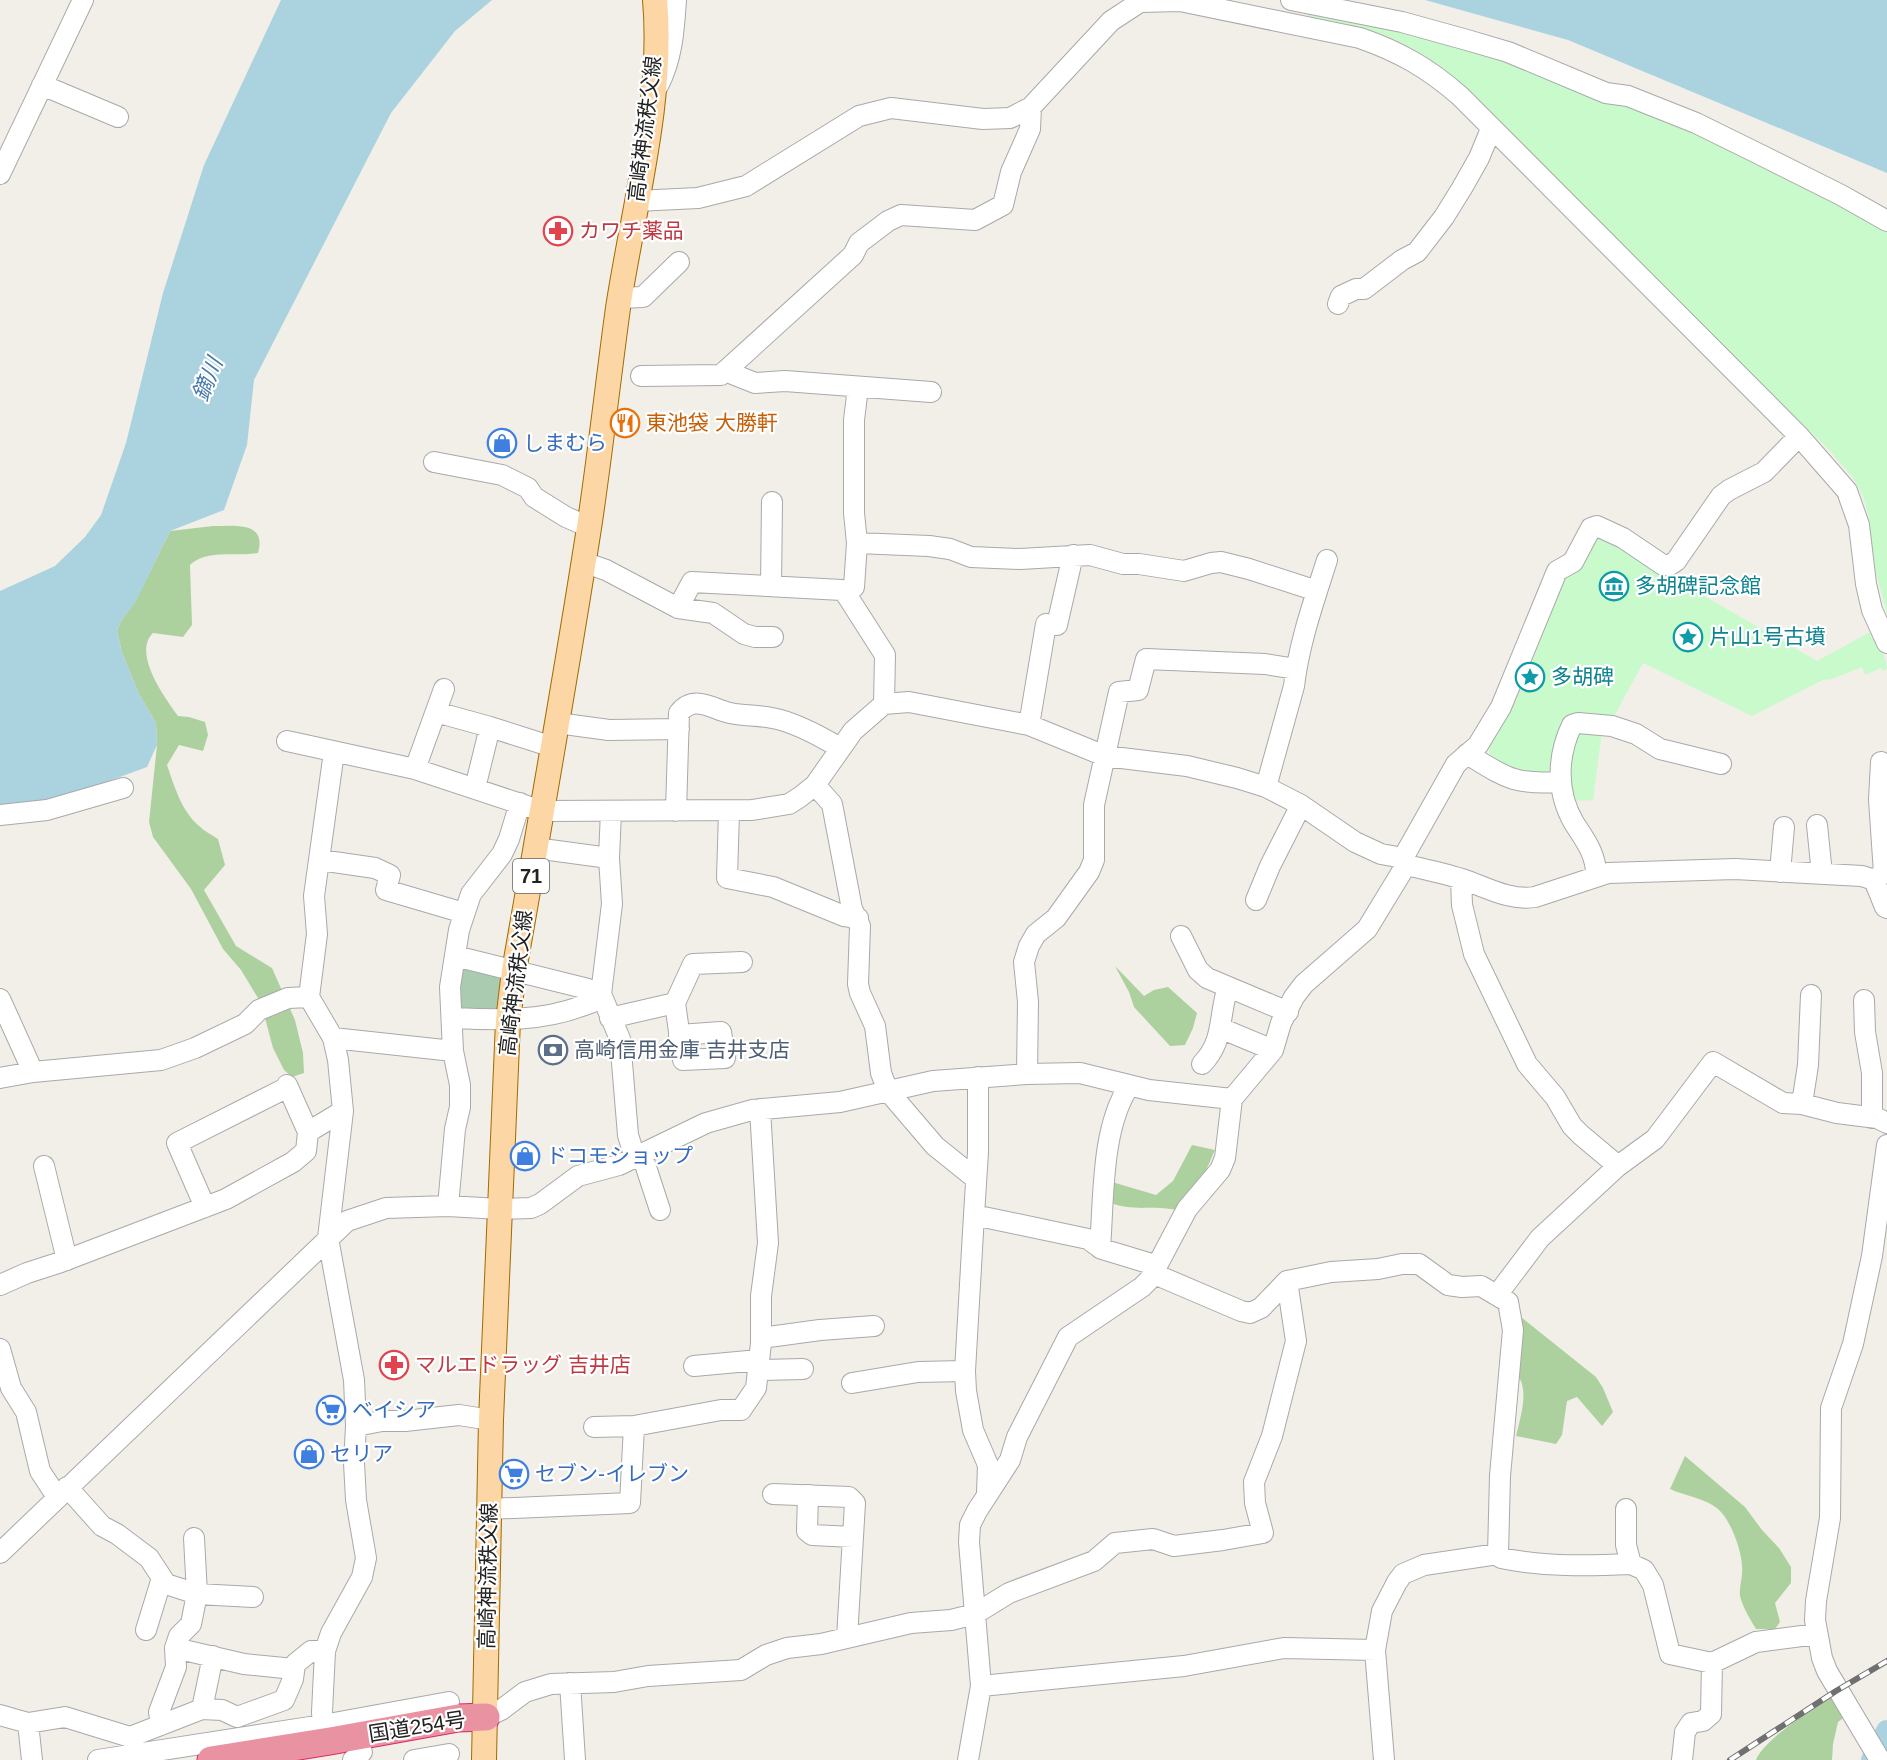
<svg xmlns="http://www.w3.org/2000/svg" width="1887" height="1760" font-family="Helvetica,'Noto Sans JP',sans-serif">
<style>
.forest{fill:#add19e}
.cemetery{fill:#aacbaf}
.park{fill:#c8facc}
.water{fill:#aad3df}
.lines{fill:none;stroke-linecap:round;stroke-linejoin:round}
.river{stroke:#aad3df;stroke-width:22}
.minor-casing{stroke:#a9a9a9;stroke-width:22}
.major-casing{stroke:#a06b00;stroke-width:26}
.highway-casing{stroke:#dc2a67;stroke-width:29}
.minor{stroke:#fff;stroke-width:20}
.major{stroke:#fcd6a4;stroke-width:24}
.highway{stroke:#e892a2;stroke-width:27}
.rail-casing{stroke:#707070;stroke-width:6}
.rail{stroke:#fff;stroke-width:4;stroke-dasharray:11;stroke-linecap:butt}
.labels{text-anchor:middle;stroke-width:4.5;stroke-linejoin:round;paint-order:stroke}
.shield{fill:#fff;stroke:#646464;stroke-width:1.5}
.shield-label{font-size:20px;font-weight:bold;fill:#222}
.street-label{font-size:21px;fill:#222;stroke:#fff}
.health-label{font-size:21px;fill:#be3a42;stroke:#fff;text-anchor:start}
.food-label{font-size:21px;fill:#c56008;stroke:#fff;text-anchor:start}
.shop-label{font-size:21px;fill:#366cbe;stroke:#fff;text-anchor:start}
.culture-label{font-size:21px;fill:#0d838f;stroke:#fff;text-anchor:start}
.service-label{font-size:21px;fill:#4e5e75;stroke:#fff;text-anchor:start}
.water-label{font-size:22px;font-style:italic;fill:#4a7aab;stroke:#fff}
</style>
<rect width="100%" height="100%" fill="#f2efe9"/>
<path class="forest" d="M 213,526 C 235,526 267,521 258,553 C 236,557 207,549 190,565 L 192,625 L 183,637 L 153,633 C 132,653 165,698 178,716 L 189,717 L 205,722 L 208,735 L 203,751 L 179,745 L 167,765 C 174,785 181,810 198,825 C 204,831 212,835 218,839 L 225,865 L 204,890 L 236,946 L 272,968 L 295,1020 L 303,1053 L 304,1073 L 292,1077 L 284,1070 L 273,1048 L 261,1003 L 241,970 L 223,949 L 191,889 L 153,837 L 149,822 L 157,745 L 156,723 L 139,694 L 122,653 L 117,631 L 121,621 L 136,600 L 170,531 Z
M 1115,966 L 1144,996 L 1154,990 L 1168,987 L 1197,1013 L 1193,1028 L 1185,1045 L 1170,1046 L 1134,1007 L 1129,992 Z
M 1192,1145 L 1215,1150 L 1205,1173 L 1179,1202 L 1177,1210 C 1155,1205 1130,1212 1109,1202 L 1112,1182 L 1156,1195 L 1173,1181 Z
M 1511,1309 L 1596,1377 L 1603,1388 L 1613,1412 L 1602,1426 L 1577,1397 L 1567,1401 L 1562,1435 L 1556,1444 L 1516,1436 C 1520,1419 1528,1395 1520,1379 L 1502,1374 Z
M 1685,1456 L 1745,1507 L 1762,1530 L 1779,1548 L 1791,1567 L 1791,1583 L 1775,1603 L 1780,1622 L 1775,1629 L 1756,1629 C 1750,1619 1743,1608 1740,1596 C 1739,1588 1742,1580 1742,1573 C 1744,1555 1731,1520 1718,1509 C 1705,1498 1685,1496 1670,1489 Z
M 1836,1692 L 1847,1715 L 1838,1722 L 1833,1744 L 1832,1760 L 1756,1760 C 1764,1739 1816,1707 1836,1692 Z"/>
<path class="cemetery" d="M 456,964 L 506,972 L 501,1016 L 455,1013 Z"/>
<path class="park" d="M 1312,1 L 1468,36 L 1887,215 L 1887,613 L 1874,566 L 1869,519 L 1863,496 L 1853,478 L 1830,451 L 1467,89 C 1444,69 1421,51 1393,39 C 1366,27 1336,22 1307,16 Z
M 1598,531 L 1654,567 L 1817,661 L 1872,631 C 1876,644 1887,656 1887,669 L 1883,671 L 1881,668 L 1865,675 L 1862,667 L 1832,679 L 1823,680 L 1752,716 L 1643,663 L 1611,722 L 1603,723 L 1593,800 L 1574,801 L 1491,762 L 1487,739 L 1560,575 Z"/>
<path class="water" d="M 281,0 L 492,0 L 455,31 L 391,113 L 254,380 L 247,445 L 224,510 L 170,531 L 136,601 L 121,621 L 117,631 L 122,653 L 139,694 L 156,723 L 157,745 L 147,767 L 49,803 L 0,808 L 0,591 L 55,566 L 85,537 L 101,515 L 126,443 L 163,293 L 204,165 Z
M 1425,0 L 1887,0 L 1887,173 L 1568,40 Z"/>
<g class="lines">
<path class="river" d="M 1872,1760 L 1887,1731"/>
<g class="minor-casing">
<path id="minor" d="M 1291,0 L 1402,22 L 1467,40 L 1508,52 L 1606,93 L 1628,96 L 1696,123 L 1757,153 L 1841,195 L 1887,221
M 42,85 L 118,117
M 658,86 C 672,59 674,31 676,0
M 0,174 L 83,0
M 636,201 L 698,198 L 746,186 L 859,116 L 891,108 L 983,119 L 1010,118 L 1031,107 L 1111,21 L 1140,2 L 1180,1 L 1360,38 C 1400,52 1428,68 1460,96 L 1799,436 L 1847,491 L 1859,525 L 1866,584 L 1872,610 L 1887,643
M 620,298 L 643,297 L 679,262
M 1338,304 L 1341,296 L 1356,289 L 1364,289 L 1402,260 L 1417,252 L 1444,217 L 1462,188 L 1479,158 L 1491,129
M 725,371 L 755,383 L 785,381 L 931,392
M 641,376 L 721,375 L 853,255 L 859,243 L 888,221 L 901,215 L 975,220 L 1003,205 L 1011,172 L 1030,129 L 1031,107
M 434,462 L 502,475 L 528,488 L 534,497 L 566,517 L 589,527
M 857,543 L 929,546 L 950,549 L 971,557 L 1020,559 L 1090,555 L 1123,564 L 1139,564 L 1184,571 L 1211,563 L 1221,562 L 1249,569 L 1317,591
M 583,562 L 606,570 L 678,608 L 692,582 L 842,590 L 846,594 L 885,655 L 884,704
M 771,586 L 772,502
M 846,594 L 854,587 L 857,543 L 854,513 L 854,420 L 858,387
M 678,608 L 713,613 L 744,634 L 755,637 L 773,637
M 436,712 L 490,727 L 553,747
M 557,723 L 609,730 L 679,729
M 1029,725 L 1046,624 L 1057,625 L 1073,555
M 287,741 L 415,769 L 542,811 L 752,810 L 789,804 L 800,797 L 815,785 L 853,731 L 884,704 L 909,702 L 1029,725 L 1105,756 L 1187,766 L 1237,778 L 1266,787 L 1301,805 L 1355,842 L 1381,854 L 1403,858 L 1406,865 C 1424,869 1443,873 1462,879 C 1486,887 1509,901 1535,897 L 1608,873 L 1735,869 L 1862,876 L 1874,880 L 1885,907 L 1887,908
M 1467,754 C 1505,777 1513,785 1559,782
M 415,769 L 444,689
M 815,785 L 832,804 L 852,909 L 860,926 L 858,984 L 860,993 L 875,1026 L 881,1073 L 888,1091 L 935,1146 L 976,1179
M 1266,787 L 1294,686 C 1299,643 1314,601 1327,560
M 475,788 L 490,727
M 676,811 L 679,713 C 694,694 712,709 730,713 C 744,716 758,715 772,718 C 795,722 820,736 840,748
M 729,812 L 727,878 L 773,887 L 844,916 L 858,918
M 0,815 L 47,810 L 123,788
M 1817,825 L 1822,874
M 535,848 L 609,858
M 1403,858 L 1456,764 L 1478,745 L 1501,707 L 1557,571 L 1573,562 L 1591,528 L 1597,526 L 1623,538 L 1663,565 L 1670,565 L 1676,561 L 1721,496 L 1729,490 L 1764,472 L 1799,436
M 320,860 L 375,868 L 390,875 L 386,890 L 464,913
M 1780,872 L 1784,827
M 1596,877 C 1597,855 1585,840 1574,823 C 1556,792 1557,756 1572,725 L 1578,723 L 1612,726 L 1636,734 L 1660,749 L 1721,764
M 1461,879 L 1462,905 L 1474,954 L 1527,1064 L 1555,1097 L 1572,1126 L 1581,1135 L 1618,1166
M 1874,880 L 1884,873 L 1879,800 L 1881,762
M 1256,900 L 1270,866 L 1301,805
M 1181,936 L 1198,970 L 1207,978 L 1288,1012
M 455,956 L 588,989 L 601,994 L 620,1039 L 628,1135 L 635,1158
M 0,999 L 33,1072
M 1864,1000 L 1865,1032 L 1872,1073 L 1872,1118
M 675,1003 L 693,964 L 742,962
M 452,1018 C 497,1020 539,1022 582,1006 C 590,1003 597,1002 601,994 L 612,904 L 609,858 L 611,811
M 610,1018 L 675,1003 L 683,1060 L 725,1058 L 721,1032 L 679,1035
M 1220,1028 L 1273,1050
M 333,1038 L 453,1051
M 1202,1064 C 1225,1040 1218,1017 1228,987
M 1027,1074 L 1028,1002 L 1024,962 L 1029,946 L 1036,934 L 1056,918 L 1089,872 L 1094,860 L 1094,805 L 1119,692 L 1138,690 L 1146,659 L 1265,664 L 1296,669
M 978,1077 L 978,1152 L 974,1215 L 1088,1239 L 1102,1249 L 1155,1265
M 0,1078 L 33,1072 L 161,1060 L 195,1048 L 245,1024 L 259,1010 L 288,998 L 309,997
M 1802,1104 L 1808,1065 L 1811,995
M 308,1132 L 343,1111
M 642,1155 L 660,1210
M 44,1166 L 67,1260
M 448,1206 L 455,1129 L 460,1107 L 460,1085 L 453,1051 L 450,987 L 459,930 L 471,894 L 502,854 L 509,839 L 520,803
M 205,1207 L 177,1143 L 288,1087
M 974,1215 L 965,1371 L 966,1391 L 973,1430 L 988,1465 L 987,1493
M 1100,1248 C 1104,1197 1101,1129 1129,1086
M 1152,1273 L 1241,1311 L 1250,1313 L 1261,1308 L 1287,1281 L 1331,1272 L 1378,1269 L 1402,1264 L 1419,1264 L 1448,1285 L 1462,1287 L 1481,1286 L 1508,1302 L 1513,1330 L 1500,1476 L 1498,1554
M 0,1285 L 27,1273 L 61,1262 L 226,1199 L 293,1162 L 306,1151 L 308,1132 L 287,1085
M 1497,1295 L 1540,1238 L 1618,1166 L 1655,1139 L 1713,1062 L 1783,1103 L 1802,1104 L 1837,1113 L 1877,1118 L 1887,1123
M 761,1338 L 820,1330 L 874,1326
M 0,1349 L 11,1388 L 26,1412 L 40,1471 L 57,1497
M 694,1366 L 759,1360
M 758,1370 L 803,1369
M 852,1383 L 918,1372 L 965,1371
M 356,1426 L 382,1421 L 405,1421 L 459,1415 L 491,1420
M 594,1427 L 634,1426 L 721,1410 L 741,1410 L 756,1388 L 761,1343 L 761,1296 L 768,1243 L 760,1109
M 67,1487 L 102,1526 L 117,1534 L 149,1558 L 166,1584 L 197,1594 L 253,1597
M 773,1494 L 849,1497 L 855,1503 L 847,1638
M 808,1495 L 807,1531 L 812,1535 L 853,1537
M 489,1509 L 630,1503 L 634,1426
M 1626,1509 L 1626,1545 L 1631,1564 L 1644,1570 L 1653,1585 L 1670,1654 L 1712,1663 L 1756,1642 L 1817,1634
M 0,1553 L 347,1221 L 386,1208 L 448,1206 L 500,1209 L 531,1208 L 540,1204 L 578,1176 L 619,1165 L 706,1123 L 752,1110 L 840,1102 L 933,1081 L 1027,1074 L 1080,1073 L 1149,1090 L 1232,1099
M 146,1630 L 162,1578
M 175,1648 L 244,1664 L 294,1669
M 570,1683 L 575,1760
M 981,1686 L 1184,1666 L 1284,1648 L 1375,1650
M 202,1709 L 213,1656
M 0,1715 L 28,1723 L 65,1717 L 130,1737 L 202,1709 L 222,1710 L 237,1717 L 284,1700 L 293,1679 L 295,1664 L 311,1651 L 325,1651
M 486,1717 L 501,1710 L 525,1692 L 551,1684 L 614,1682 L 648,1676 L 741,1670 L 766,1655 L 787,1648 L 821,1644 L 911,1623 L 951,1620 L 975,1614 L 1009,1593 L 1094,1561 L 1115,1543 L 1153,1539 L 1174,1546 L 1223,1540 L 1263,1533 L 1255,1503 L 1254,1482 L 1272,1436 L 1296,1341 L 1287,1281
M 28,1723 L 32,1760
M 161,1725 L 159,1712 L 176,1667 L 175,1648 L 179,1636 L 191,1624 L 197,1594 L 194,1538
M 330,1741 L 323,1725 L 322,1712 L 325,1651 L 331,1633 L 362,1577 L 366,1558 L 356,1500 L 354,1463 L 356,1426 L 354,1380 L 328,1238 L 343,1111 L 338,1060 L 333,1038 L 309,997 L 317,934 L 314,896 L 334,752
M 98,1760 L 323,1725 L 449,1702
M 353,1760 L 362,1752
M 414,1760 L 449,1754
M 968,1760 L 981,1686 L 969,1542 L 970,1525 L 977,1511 L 1010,1460 L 1017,1437 L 1068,1337 L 1142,1287 L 1150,1279 L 1187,1209 L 1220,1170 L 1225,1158 L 1232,1099 L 1273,1050 L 1281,1023 L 1294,997 L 1304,984 L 1367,929 L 1406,865
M 1384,1760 L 1375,1650 L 1382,1611 L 1397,1582 L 1403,1574 L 1424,1565 L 1498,1554 L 1501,1558 C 1544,1567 1588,1566 1631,1564
M 1682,1760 L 1685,1732 L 1691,1723 L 1703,1721 L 1711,1714 L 1712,1663
M 1880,1760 L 1827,1671 L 1822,1658 L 1815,1620 L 1816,1601 L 1830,1518 L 1831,1408 L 1853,1344 L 1872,1256 L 1887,1145"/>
</g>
<g class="major-casing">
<path id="major" d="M 484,1760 L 491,1420 L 508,1021 L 514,971 C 540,823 566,676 589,528 C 600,455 608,381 618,308 C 633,209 664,100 655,0"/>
</g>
<g class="highway-casing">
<path id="highway" d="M 211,1760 L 330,1741 L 458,1718 L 486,1717"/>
</g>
<use href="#minor" class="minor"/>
<use href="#major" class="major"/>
<use href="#highway" class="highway"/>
<g class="rail-casing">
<path id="rail" d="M 1730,1760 L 1836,1691 L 1887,1661"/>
</g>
<use href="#rail" class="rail"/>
</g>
<defs>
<g id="pharmacy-ring" transform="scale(1.5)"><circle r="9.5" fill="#fff" stroke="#e0444e" stroke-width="1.5"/><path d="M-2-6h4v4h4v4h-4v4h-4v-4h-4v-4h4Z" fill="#e0444e"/></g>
<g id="restaurant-ring" transform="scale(1.5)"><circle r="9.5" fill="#fff" stroke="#e8710a" stroke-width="1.5"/><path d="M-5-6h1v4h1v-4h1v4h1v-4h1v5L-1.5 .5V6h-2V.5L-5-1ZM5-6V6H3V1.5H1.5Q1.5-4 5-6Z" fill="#e8710a"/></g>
<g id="shop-ring" transform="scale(1.5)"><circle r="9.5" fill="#fff" stroke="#3f7fe0" stroke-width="1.5"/><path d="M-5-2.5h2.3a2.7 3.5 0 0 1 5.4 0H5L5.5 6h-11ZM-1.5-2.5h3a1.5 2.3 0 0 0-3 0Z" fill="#3f7fe0"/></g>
<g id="museum-ring" transform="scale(1.5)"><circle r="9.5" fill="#fff" stroke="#0f9aa8" stroke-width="1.5"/><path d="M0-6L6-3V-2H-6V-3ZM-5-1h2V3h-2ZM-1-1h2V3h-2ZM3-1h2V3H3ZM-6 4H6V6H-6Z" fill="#0f9aa8"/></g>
<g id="sight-ring" transform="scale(1.5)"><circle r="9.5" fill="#fff" stroke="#0f9aa8" stroke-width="1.5"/><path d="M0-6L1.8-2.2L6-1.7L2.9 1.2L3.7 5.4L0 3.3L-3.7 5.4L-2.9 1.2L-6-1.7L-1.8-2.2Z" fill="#0f9aa8"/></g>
<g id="bank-ring" transform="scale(1.5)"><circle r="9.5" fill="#fff" stroke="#5c6f8a" stroke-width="1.5"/><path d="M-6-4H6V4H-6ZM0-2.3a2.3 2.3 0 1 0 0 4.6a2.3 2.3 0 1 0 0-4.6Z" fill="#5c6f8a"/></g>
<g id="supermarket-ring" transform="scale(1.5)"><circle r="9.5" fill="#fff" stroke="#3f7fe0" stroke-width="1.5"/><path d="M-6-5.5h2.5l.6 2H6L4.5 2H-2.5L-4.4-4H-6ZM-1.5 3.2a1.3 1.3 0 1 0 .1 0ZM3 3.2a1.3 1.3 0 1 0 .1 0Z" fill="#3f7fe0"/></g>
</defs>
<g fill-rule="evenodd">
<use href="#pharmacy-ring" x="558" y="231"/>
<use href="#restaurant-ring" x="625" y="423"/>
<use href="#shop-ring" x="502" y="443"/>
<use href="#museum-ring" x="1614" y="586"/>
<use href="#sight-ring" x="1688" y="637"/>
<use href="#sight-ring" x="1530" y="677"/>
<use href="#bank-ring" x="553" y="1050"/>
<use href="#shop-ring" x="525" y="1156"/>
<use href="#pharmacy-ring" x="394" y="1365"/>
<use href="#supermarket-ring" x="331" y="1410"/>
<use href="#shop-ring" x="309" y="1454"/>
<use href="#supermarket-ring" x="514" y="1474"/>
</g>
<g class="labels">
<rect class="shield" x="513" y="859" width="36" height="34" rx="4.5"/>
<g class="shield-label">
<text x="531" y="883">71</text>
</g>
<g class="street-label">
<text transform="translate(645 129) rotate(-83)" y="7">高崎神流秩父線</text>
<text transform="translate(516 983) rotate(-83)" y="7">高崎神流秩父線</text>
<text transform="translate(488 1576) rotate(-89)" y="7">高崎神流秩父線</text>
<text transform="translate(417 1727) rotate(-9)" y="7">国道254号</text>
</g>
<g class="health-label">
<text x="579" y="238">カワチ薬品</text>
<text x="415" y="1372">マルエドラッグ 吉井店</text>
</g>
<g class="food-label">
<text x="646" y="430">東池袋 大勝軒</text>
</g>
<g class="shop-label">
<text x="523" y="450">しまむら</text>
<text x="546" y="1163">ドコモショップ</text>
<text x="352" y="1417">ベイシア</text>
<text x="330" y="1461">セリア</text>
<text x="535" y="1481">セブン-イレブン</text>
</g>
<g class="culture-label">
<text x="1635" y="593">多胡碑記念館</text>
<text x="1709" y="644">片山1号古墳</text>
<text x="1551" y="684">多胡碑</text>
</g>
<g class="service-label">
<text x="574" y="1057">高崎信用金庫 吉井支店</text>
</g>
<g class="water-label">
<text transform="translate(207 379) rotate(-68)" y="8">鏑川</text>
</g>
</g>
</svg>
